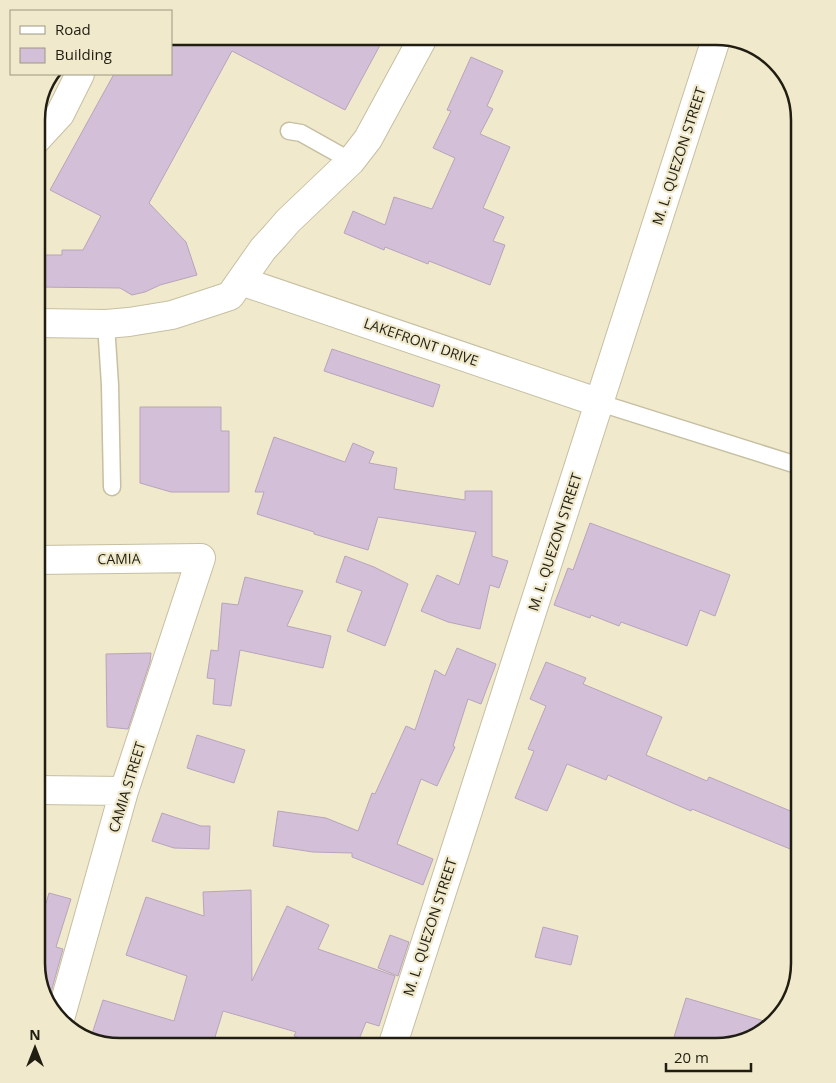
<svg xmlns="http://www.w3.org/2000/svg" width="836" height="1083" font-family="'Open Sans',sans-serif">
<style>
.building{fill:#d4bfd8;stroke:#b8a4bc}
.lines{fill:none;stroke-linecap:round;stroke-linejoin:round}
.service-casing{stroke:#c6bfa2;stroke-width:19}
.minor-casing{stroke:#c6bfa2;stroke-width:30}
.tertiary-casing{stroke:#c6bfa2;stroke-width:30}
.secondary-casing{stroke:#c6bfa2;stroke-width:30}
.service{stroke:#fff;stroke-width:16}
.minor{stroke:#fff;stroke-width:28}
.tertiary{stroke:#fff;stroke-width:28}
.secondary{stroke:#fff;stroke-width:28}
.labels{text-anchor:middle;stroke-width:4.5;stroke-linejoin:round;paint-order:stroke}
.street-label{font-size:14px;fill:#201e13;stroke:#f0e9cb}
.rim{fill:none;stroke:#201e13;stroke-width:2.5}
</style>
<rect width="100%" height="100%" fill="#f0e9cb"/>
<path class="building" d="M 171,36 L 385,36 L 345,110 L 232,51 L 149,203 L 186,242 L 197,275 L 160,285 L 145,292 L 132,295 L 120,288 L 36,287 L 36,255 L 62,255 L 62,250 L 83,250 L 101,216 L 50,190 L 114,74 L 171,74 Z
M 471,57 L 503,71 L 487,106 L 493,109 L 480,134 L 510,147 L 483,208 L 504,217 L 493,241 L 505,245 L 490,285 L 429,261 L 428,264 L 385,247 L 384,250 L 344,233 L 353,211 L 385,225 L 394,197 L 432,209 L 455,158 L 433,148 L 451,111 L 447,110 Z
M 332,349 L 440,385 L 433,407 L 324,371 Z
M 140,407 L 221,407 L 221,431 L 229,431 L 229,492 L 171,492 L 140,483 Z
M 274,437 L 345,462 L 353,443 L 374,452 L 369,463 L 397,468 L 394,489 L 465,500 L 465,491 L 492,491 L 492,556 L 508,561 L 499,588 L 490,585 L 480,629 L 448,622 L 421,611 L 437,575 L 459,585 L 476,532 L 378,517 L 368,550 L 314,534 L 314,532 L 257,514 L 264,492 L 255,492 Z
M 590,523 L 730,575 L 715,616 L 700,610 L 687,646 L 621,622 L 619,626 L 591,615 L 590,618 L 554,605 L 568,568 L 573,570 Z
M 345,556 L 374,567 L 408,584 L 385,646 L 347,631 L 362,591 L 336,582 Z
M 245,577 L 303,591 L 287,626 L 331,636 L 323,668 L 240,650 L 231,706 L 213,704 L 215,679 L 207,678 L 211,650 L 218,651 L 222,603 L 238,605 Z
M 457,648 L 496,664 L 481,704 L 468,699 L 453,746 L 455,747 L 437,786 L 421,779 L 397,844 L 433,859 L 423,885 L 352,857 L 352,853 L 313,852 L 273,846 L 278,811 L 326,818 L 358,831 L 372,793 L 375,794 L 406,726 L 415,730 L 435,670 L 445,676 Z
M 151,653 L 150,662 L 128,729 L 107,727 L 106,654 Z
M 546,662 L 586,678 L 583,684 L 662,717 L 646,755 L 707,781 L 709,777 L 800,815 L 800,853 L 692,809 L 691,811 L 608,775 L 606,780 L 567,764 L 547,811 L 515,798 L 534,751 L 528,749 L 546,706 L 530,699 Z
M 197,735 L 245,750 L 234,783 L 187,768 Z
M 162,813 L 201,826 L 210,826 L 209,849 L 174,848 L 152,841 Z
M 251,890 L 252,981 L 287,906 L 329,925 L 318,949 L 395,976 L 379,1026 L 366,1022 L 356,1047 L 324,1047 L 294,1036 L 296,1032 L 223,1011 L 212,1047 L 122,1047 L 91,1037 L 103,1000 L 174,1021 L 187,976 L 126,955 L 146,897 L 204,916 L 203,892 Z
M 49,893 L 71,899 L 56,947 L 63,949 L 48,1003 L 36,963 L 36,937 Z
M 543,927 L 578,936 L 571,965 L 535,957 Z
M 390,935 L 409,942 L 398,976 L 378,968 Z
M 686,998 L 771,1023 L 762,1033 L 717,1047 L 671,1047 Z"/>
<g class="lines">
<g class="service-casing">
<path id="service" d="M 289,131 L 301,133 L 351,161
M 106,324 L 110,385 L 112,487
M 600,403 L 800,466"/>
</g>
<g class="minor-casing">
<path id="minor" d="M 36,140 L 60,114 L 80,74
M 36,560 L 201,558 L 124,791 L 60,1019
M 36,790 L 124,791"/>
</g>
<g class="tertiary-casing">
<path id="tertiary" d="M 241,281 L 600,403
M 36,323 L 106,324 L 129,322 L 172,315 L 230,296 L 263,249 L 275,236 L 288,221 L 351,161 L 368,139 L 424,36"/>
</g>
<g class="secondary-casing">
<path id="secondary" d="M 392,1047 L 717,36"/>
</g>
<use href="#service" class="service"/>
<use href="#minor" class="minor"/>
<use href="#tertiary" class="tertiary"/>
<use href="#secondary" class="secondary"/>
</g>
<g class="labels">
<g class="street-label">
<text transform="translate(679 156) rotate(-72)" y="5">M. L. QUEZON STREET</text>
<text transform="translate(421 342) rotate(19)" y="5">LAKEFRONT DRIVE</text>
<text transform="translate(555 542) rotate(-72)" y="5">M. L. QUEZON STREET</text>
<text transform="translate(119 559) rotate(-1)" y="5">CAMIA</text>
<text transform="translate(127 787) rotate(-73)" y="5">CAMIA STREET</text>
<text transform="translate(430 927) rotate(-72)" y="5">M. L. QUEZON STREET</text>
</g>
</g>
<path d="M0 0H836V1083H0ZM120 45H716A75 75 0 0 1 791 120V963A75 75 0 0 1 716 1038H120A75 75 0 0 1 45 963V120A75 75 0 0 1 120 45Z" fill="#f0e9cb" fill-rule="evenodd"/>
<path class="rim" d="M120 45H716A75 75 0 0 1 791 120V963A75 75 0 0 1 716 1038H120A75 75 0 0 1 45 963V120A75 75 0 0 1 120 45Z"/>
<rect x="10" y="10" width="162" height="65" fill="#f0e9cb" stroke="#9d9881"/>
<rect x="20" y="26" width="25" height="8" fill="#ffffff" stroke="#9d9881"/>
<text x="55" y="35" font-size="15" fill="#201e13">Road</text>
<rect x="20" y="48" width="25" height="15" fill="#d4bfd8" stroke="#9d9881"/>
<text x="55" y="60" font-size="15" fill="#201e13">Building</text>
<g transform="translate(35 1048)" stroke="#f0e9cb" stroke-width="4" paint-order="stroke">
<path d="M0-4L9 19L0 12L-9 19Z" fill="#201e13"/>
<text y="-8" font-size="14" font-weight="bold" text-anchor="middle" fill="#201e13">N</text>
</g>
<path d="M666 1063v8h85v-8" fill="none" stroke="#201e13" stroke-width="2.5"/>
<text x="674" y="1063" font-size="15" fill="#201e13" stroke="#f0e9cb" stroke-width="4" paint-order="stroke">20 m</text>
</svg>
